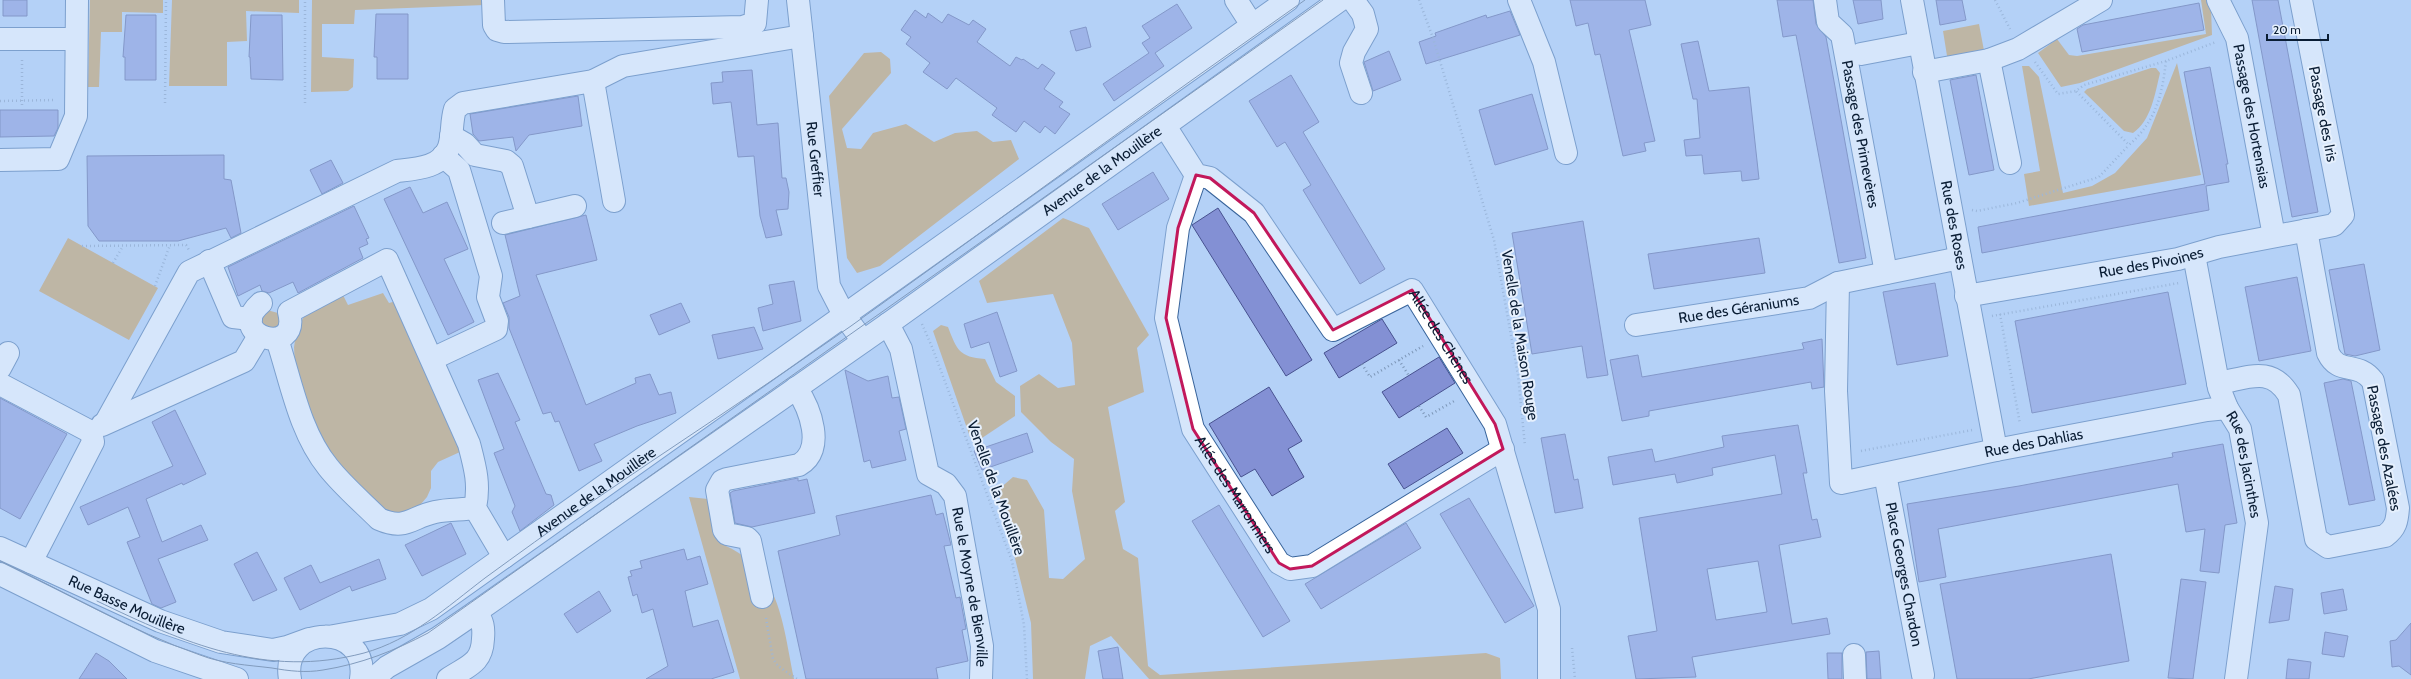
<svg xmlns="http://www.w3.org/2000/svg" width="2411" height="679" font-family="Cabin,sans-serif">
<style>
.green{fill:#cb9442}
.building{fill:#8390d4;stroke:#485290;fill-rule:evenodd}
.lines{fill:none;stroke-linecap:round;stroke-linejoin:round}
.minor-casing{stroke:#38649b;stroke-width:24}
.path{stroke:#7c96b7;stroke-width:2.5;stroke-dasharray:1 3;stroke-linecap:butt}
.minor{stroke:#fff;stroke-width:22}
.tram{stroke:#435975;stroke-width:1}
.marked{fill:none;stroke:#c2185b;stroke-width:3;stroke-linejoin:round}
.labels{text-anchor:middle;stroke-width:4;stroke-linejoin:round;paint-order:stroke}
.street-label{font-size:15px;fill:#0a1d34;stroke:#e6f0fd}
</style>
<rect width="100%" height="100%" fill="#b4d1f7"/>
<path class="green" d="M 90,0 L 163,0 L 163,13 L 122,12 L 122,32 L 101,32 L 99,87 L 88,87 Z
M 172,0 L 299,0 L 299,13 L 246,11 L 247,41 L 227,42 L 227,86 L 169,86 Z
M 312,0 L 485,0 L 485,5 L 355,10 L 354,24 L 322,24 L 322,57 L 354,59 L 353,87 L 348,91 L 311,92 Z
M 2201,0 L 2208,0 L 2211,8 L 2212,35 L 2080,83 L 2061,87 L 2038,53 L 2057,39 L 2069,55 L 2077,56 L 2206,34 Z
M 1979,24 L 1985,56 L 1948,62 L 1943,31 Z
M 881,52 L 890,59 L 891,73 L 842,129 L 847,148 L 861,149 L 873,133 L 906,124 L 934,142 L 955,133 L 977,131 L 993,142 L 1011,140 L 1019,159 L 880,266 L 857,273 L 847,258 L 829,96 L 864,53 Z
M 2177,63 L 2201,175 L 2029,206 L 2024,174 L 2040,171 L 2022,66 L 2029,66 L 2039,77 L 2063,193 L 2092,186 L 2115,173 L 2147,138 Z
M 2151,68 L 2156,68 L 2160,73 C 2155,94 2151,121 2133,133 L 2124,131 L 2084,92 L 2087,89 Z
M 1063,218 L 1089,228 L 1149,335 L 1137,348 L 1144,392 L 1108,407 L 1125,502 L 1115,511 L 1123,549 L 1138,558 L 1148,666 L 1160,675 L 1486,653 L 1500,658 L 1501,679 L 1149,679 L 1111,636 L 1090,646 L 1085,679 L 1033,679 L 1031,623 L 998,490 L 1013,477 L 1027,480 L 1044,510 L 1049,578 L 1063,579 L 1085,559 L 1072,491 L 1074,459 L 1051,442 L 1021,412 L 1020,386 L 1039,374 L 1058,388 L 1075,385 L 1072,343 L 1053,294 L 987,303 L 979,281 Z
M 68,238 L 158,288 L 129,340 L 39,291 Z
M 341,291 L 348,305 L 383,293 L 389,303 L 400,300 L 460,452 L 438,462 L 431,471 L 431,488 L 427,497 L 421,504 L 402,513 L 385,511 L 350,482 L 311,422 L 295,367 L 294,347 L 297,328 L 307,312 Z
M 267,310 L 278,313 L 282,324 L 271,333 L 259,318 Z
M 941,325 L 948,327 C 957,350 959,357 985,359 L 996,382 L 1015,396 L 1015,416 L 979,440 L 970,437 L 933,331 Z
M 689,497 L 708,499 L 726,546 C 781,571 783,627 794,679 L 740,679 Z"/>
<path class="building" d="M 3,0 L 27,0 L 27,16 L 3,16 Z
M 1570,0 L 1645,0 L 1651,25 L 1629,30 L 1655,141 L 1644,143 L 1646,151 L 1623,156 L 1600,54 L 1595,55 L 1588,23 L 1576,26 Z
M 1777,0 L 1813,0 L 1816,24 L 1826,37 L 1866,258 L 1839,263 L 1796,35 L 1783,37 Z
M 1853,0 L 1881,0 L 1883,19 L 1858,24 Z
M 1936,0 L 1962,0 L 1966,20 L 1940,25 Z
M 2252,0 L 2278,0 L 2318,212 L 2292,217 Z
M 2199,3 L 2204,30 L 2082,52 L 2077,29 L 2083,25 Z
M 1177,4 L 1192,28 L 1155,53 L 1164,66 L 1114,101 L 1103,84 L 1149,53 L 1142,43 L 1150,38 L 1142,26 Z
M 915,10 L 926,18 L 928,13 L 942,23 L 948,14 L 969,25 L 973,20 L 986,29 L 977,42 L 1010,66 L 1016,57 L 1022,60 L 1023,59 L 1038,69 L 1042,64 L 1055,73 L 1044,89 L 1063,102 L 1059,107 L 1070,114 L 1055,134 L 1045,126 L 1040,133 L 1024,121 L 1016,132 L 992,115 L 997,108 L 956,78 L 947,89 L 923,72 L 930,63 L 906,44 L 911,37 L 901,30 Z
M 1510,11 L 1520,35 L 1426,64 L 1419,42 L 1436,36 L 1435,33 L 1486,15 L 1487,18 Z
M 376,14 L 408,14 L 408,79 L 377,79 L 377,57 L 374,57 Z
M 126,15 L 156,15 L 156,80 L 125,80 L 125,57 L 123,57 Z
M 251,15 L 282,15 L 283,80 L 251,79 L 250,57 L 249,57 Z
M 1086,27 L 1091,47 L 1076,51 L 1070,31 Z
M 1698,41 L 1709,91 L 1749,87 L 1759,179 L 1742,181 L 1741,171 L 1704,174 L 1702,155 L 1686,156 L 1684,140 L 1700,138 L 1697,99 L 1693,99 L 1681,44 Z
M 1389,51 L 1401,80 L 1373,91 L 1364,62 Z
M 2210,67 L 2228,164 L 2226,164 L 2229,182 L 2206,186 L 2209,210 L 1982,253 L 1978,227 L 2205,184 L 2184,72 Z
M 752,70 L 757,125 L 778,123 L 782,178 L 786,178 L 789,192 L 788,209 L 776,210 L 782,235 L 766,238 L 760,216 L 754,156 L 738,157 L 731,102 L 713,104 L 711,83 L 723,82 L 722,72 Z
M 1291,75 L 1319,122 L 1303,132 L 1385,269 L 1360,284 L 1303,190 L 1311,185 L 1285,142 L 1277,147 L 1249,101 Z
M 1976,75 L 1994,170 L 1969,175 L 1950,80 Z
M 1532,94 L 1548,149 L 1495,165 L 1479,110 Z
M 578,96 L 582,126 L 529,135 L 516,151 L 513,137 L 479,141 L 473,134 L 470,114 Z
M 0,110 L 58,110 L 58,128 L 54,136 L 0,137 Z
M 224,155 L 224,179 L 231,180 L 241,233 L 231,238 L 226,228 L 178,241 L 99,241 L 88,226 L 87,156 Z
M 331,160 L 343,183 L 322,194 L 310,170 Z
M 1153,172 L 1169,199 L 1118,230 L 1102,204 Z
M 410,187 L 423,213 L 447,202 L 468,249 L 444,259 L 474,322 L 448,335 L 384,199 Z
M 354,206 L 369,238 L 366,239 L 368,244 L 359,248 L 363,258 L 298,293 L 293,282 L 269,293 L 262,291 L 260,285 L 238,296 L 228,267 Z
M 1218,208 L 1312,360 L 1286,376 L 1192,225 Z
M 586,215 L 597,260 L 536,275 L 586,405 L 636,383 L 635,378 L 650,374 L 659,395 L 671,392 L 676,413 L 637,426 L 594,444 L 602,461 L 579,471 L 559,421 L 555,422 L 551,412 L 543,414 L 509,328 L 509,317 L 503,303 L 520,296 L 505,235 Z
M 1583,221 L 1608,375 L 1587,378 L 1582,346 L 1532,354 L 1512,233 Z
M 1759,238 L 1765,273 L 1654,289 L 1648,254 Z
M 2364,264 L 2380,350 L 2355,356 L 2345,354 L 2329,270 Z
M 2297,277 L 2311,351 L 2259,361 L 2245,287 Z
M 794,281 L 801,321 L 763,331 L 758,308 L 773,304 L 769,285 Z
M 1935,283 L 1948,356 L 1897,365 L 1883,292 Z
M 2168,292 L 2186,384 L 2032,413 L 2015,321 Z
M 681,303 L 690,322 L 659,335 L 650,315 Z
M 997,312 L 1017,371 L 1000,377 L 989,342 L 971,348 L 964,324 Z
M 1382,319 L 1397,343 L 1339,378 L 1324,353 Z
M 754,327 L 763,349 L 718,359 L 712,335 Z
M 1822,339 L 1824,387 L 1812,389 L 1811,382 L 1649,411 L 1649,416 L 1622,421 L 1610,360 L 1638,355 L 1642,377 L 1804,349 L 1802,343 Z
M 1439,357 L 1455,383 L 1399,418 L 1382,392 Z
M 845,370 L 868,381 L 888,376 L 892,398 L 899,397 L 906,429 L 899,431 L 906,460 L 872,468 L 870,460 L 864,462 Z
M 498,373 L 520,420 L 515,422 L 546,494 L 551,495 L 554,505 L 520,531 L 512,512 L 515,506 L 494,453 L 504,449 L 478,380 Z
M 2343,379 L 2351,381 L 2375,500 L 2349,505 L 2324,383 Z
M 1269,387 L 1302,441 L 1288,449 L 1304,477 L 1272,496 L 1255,469 L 1241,477 L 1209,424 Z
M 0,398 L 67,434 L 20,519 L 0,508 Z
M 175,410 L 206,474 L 183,485 L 182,483 L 146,499 L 162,542 L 201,525 L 208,540 L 158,559 L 176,602 L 161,608 L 152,604 L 127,542 L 140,537 L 128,507 L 88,525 L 80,507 L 173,466 L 152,422 Z
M 1798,425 L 1807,473 L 1803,473 L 1812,520 L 1817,519 L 1821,537 L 1779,545 L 1792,624 L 1827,618 L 1830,634 L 1692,657 L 1696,677 L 1636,679 L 1628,636 L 1657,631 L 1639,518 L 1782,494 L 1775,455 L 1712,468 L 1713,475 L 1677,483 L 1675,474 L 1613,485 L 1608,457 L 1652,449 L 1655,462 L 1724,447 L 1722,436 ZM 1758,561 L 1767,612 L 1716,620 L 1707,569 Z
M 1447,428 L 1463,453 L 1404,489 L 1388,464 Z
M 1027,433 L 1033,452 L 982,470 L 974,451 Z
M 1565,434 L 1574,480 L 1578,479 L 1583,508 L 1555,513 L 1541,438 Z
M 2223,444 L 2237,523 L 2225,525 L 2219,573 L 2200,571 L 2205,529 L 2186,532 L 2178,484 L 1938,529 L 1946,577 L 1919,582 L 1907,504 L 2019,486 L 2173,457 L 2172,453 Z
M 798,478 L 798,481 L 807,479 L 815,513 L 752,527 L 735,523 L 730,493 L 733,491 Z
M 931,495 L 936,515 L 943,513 L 951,545 L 944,546 L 956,598 L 960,597 L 966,629 L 962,630 L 968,661 L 936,668 L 938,679 L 806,679 L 778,551 L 840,535 L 836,516 Z
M 1469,498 L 1534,606 L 1505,623 L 1440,514 Z
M 1219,505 L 1290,621 L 1263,637 L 1192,521 Z
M 451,523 L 466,554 L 422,576 L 405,545 Z
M 1406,523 L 1421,548 L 1321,609 L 1305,584 Z
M 684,549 L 687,560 L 700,556 L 708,584 L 685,591 L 693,627 L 718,620 L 734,672 L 711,679 L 646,679 L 668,666 L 653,609 L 642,613 L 637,594 L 633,596 L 628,577 L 632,576 L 630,571 L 642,568 L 640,561 Z
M 257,552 L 277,590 L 253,601 L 234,564 Z
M 2111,554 L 2129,661 L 2028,679 L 1957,679 L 1940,584 Z
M 379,559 L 386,579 L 352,591 L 350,586 L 300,610 L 284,578 L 311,565 L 320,583 Z
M 2181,579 L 2206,582 L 2193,679 L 2168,678 Z
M 2275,586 L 2293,589 L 2289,620 L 2269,623 Z
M 2343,589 L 2347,610 L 2324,614 L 2321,593 Z
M 599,591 L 611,611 L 577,633 L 564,614 Z
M 2411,623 L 2411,675 L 2399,666 L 2392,667 L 2390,641 L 2396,640 Z
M 2325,632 L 2348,636 L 2344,657 L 2322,654 Z
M 1118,647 L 1123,679 L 1103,679 L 1098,651 Z
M 1879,651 L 1881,679 L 1867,679 L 1866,652 Z
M 96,653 L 109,661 L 127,679 L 79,679 Z
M 1827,653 L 1842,653 L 1842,679 L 1828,679 Z
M 2288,659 L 2311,662 L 2309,679 L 2286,679 Z"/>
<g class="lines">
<g class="minor-casing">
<g id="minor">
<path d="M 493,0 L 494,25 L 497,30 L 504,32 L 743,27 L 755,23 L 757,0"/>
<path id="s1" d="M 798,0 L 829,286 L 844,315 L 863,341"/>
<path d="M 1236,0 L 1252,25"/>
<path d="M 1353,0 L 1363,14 L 1367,29 L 1354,52 L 1351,63 L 1361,93"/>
<path d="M 1519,0 L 1544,62 L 1566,153"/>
<path id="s2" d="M 1825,0 L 1828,22 L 1842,35 L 1886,273"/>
<path id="s3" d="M 1912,0 L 1996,450"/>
<path id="s4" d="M 2218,0 L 2237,38 L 2274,236"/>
<path d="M 0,39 L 76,39"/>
<path d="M 1861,54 L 1919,43"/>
<path d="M 1989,60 L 2010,163"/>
<path d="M 1924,72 L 1989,60 L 2018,49 L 2101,0"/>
<path d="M 593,81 L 614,201"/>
<path id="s5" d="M 1165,126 L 1196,175 L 1210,178 L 1254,213 L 1333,330 L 1412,290 L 1495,424 L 1549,609 L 1549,679"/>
<path d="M 451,136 L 465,144 L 475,155 L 506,161 L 512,166 L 528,217"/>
<path d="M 0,160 L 58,159 L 76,116 L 77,0"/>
<path id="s6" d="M 1196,175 L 1178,228 L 1166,318 L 1193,429 L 1279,563 L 1290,569 L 1312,566 L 1503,449"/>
<path d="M 503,223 L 575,206"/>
<path id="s7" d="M 2194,255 L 2219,388 L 2227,408 L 2240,429 L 2257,523 L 2236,679"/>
<path d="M 209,261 L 233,317 L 251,319"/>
<path id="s8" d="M 1838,283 L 1836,391 L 1841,483 L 1996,450 L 2207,410 L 2227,408"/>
<path id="s9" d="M 1966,296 L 2178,259 L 2219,247 L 2334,225 L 2343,215 L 2301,0"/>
<path d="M 261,303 C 223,336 301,359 289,312 L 387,260 L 469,444 C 475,467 480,484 475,508 L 504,557"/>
<path id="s10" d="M 888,324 L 901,349 L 928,474 L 946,484 L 955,496 L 982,646 L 981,679"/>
<path id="s11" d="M 1636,325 L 1809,298 L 1838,283 L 1960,258"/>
<path d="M 277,339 C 291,381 299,431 328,467 C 343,486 362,502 379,519 C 406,531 411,517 435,512 C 448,509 461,510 475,508"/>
<path d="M 432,359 L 496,329 L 497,321 L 488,297 L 491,276 L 459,170 L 443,156"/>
<path d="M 0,368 L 8,353"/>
<path d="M 2218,383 C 2248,378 2271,365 2289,395 L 2316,539 L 2328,547 L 2385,536 C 2396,528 2397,521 2398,508 L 2373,381 C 2357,360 2339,376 2328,353 L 2306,230"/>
<path d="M 0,384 L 91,432 L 93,442 L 31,562"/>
<path d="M 106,422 L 189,272 L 397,171 C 415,169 442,168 449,147 C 453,135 451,122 455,109 L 463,103 L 593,81 L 623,66 L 802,36"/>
<path d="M 102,425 L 244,361 L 259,336"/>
<path id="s12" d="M 1885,474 L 1923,675"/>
<path id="s13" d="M 0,548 L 160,621 L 221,642 L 273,650 L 287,647 L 309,639"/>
<path d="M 0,574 L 155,651 L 237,679"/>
<path d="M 762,597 L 750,541 L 747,538 L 727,534 L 724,530 L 717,490 L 722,481 L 727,479 L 799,465 C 826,450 810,408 796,388"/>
<path id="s14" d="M 334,636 L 400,624 L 431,609 L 1288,0"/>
<path d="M 1854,655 L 1855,679"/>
<path d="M 290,679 C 280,623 370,622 361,679"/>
<path id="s15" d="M 373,679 L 387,667 L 438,638 L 476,612 L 888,324 L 1340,0"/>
<path d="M 448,679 C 467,666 482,664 483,639 C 484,628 483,621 476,612"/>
</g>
</g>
<path class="path" d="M 1419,0 L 1433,38 L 1494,240 L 1518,375 L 1525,446
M 1995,0 L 2010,29
M 22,60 L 22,107
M 2166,61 L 2084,85 L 2076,91 L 2129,145 C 2156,121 2162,96 2166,61 L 2216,42
M 2035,62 L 2058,94 L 2076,91
M 0,101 L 55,100
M 165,103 L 166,0
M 305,103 L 305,0
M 1972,210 L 1977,211 L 2017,203 L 2099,177 L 2129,145
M 82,246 L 186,245 L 189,250
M 113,263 L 123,246
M 155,286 L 170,245
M 2000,314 L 2020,424
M 1992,316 L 2179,283
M 922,324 L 932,347 L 1012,561 L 1024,625 L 1027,679
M 1399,360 L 1409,376
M 1362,364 L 1370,377 L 1423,346
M 1419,406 L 1426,417 L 1456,400
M 1861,451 L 1972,430
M 766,618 L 773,659 L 778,666 L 797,679
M 1572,648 L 1575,679"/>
<use href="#minor" class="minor"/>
<path class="tram" d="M 0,561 C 66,592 131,631 200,655 C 223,664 248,665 272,668 C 289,671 306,673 323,670 C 361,664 394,651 428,633 L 1323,0
M 97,601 C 184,643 266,679 364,653 C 411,640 447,607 485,578 C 518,554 551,530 584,507 C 673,446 763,388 851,326 C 1002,218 1152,107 1305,0"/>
</g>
<path d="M0 0H2411V679H0ZM 1196,175 L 1210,178 L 1254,213 L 1333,330 L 1412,290 L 1495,424 L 1503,449 L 1312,566 L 1290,569 L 1279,563 L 1193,429 L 1166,318 L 1178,228 Z" fill="#b4d1f7" fill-opacity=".55" fill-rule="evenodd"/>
<path class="marked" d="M 1196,175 L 1210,178 L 1254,213 L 1333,330 L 1412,290 L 1495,424 L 1503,449 L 1312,566 L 1290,569 L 1279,563 L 1193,429 L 1166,318 L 1178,228 Z"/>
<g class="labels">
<g class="street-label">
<text transform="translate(2323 114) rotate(79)" y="5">Passage des Iris</text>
<text dy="5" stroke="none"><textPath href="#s4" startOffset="122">Passage des Hortensias</textPath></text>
<text dy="5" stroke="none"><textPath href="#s2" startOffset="142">Passage des Primevères</textPath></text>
<text dy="5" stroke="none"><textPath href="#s1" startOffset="160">Rue Greffier</textPath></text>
<text dy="5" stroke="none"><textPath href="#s15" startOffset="889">Avenue de la Mouillère</textPath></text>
<text dy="5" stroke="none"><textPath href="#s3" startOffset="229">Rue des Roses</textPath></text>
<text dy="5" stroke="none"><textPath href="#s9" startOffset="188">Rue des Pivoines</textPath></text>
<text dy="5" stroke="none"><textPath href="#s11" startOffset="104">Rue des Géraniums</textPath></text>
<text transform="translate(1520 335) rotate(81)" y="5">Venelle de la Maison Rouge</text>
<text dy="5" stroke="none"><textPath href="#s5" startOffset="413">Allée des Chênes</textPath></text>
<text dy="5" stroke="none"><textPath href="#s8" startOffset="397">Rue des Dahlias</textPath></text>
<text transform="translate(2384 448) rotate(79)" y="5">Passage des Azalées</text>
<text dy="5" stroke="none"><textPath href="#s7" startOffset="217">Rue des Jacinthes</textPath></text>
<text transform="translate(996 488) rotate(70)" y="5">Venelle de la Mouillère</text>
<text dy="5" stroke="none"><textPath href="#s14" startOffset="304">Avenue de la Mouillère</textPath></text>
<text dy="5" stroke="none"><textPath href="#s6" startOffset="339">Allée des Marronniers</textPath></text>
<text dy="5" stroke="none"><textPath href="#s12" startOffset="102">Place Georges Chardon</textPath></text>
<text dy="5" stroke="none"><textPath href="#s10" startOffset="284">Rue le Moyne de Bienville</textPath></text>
<text dy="5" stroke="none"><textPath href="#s13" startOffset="139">Rue Basse Mouillère</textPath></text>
</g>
</g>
<path d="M2267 34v6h61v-6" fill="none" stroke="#0a1d34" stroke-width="2"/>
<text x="2273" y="34" font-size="12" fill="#0a1d34" stroke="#e6f0fd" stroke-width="3" paint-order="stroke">20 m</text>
</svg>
